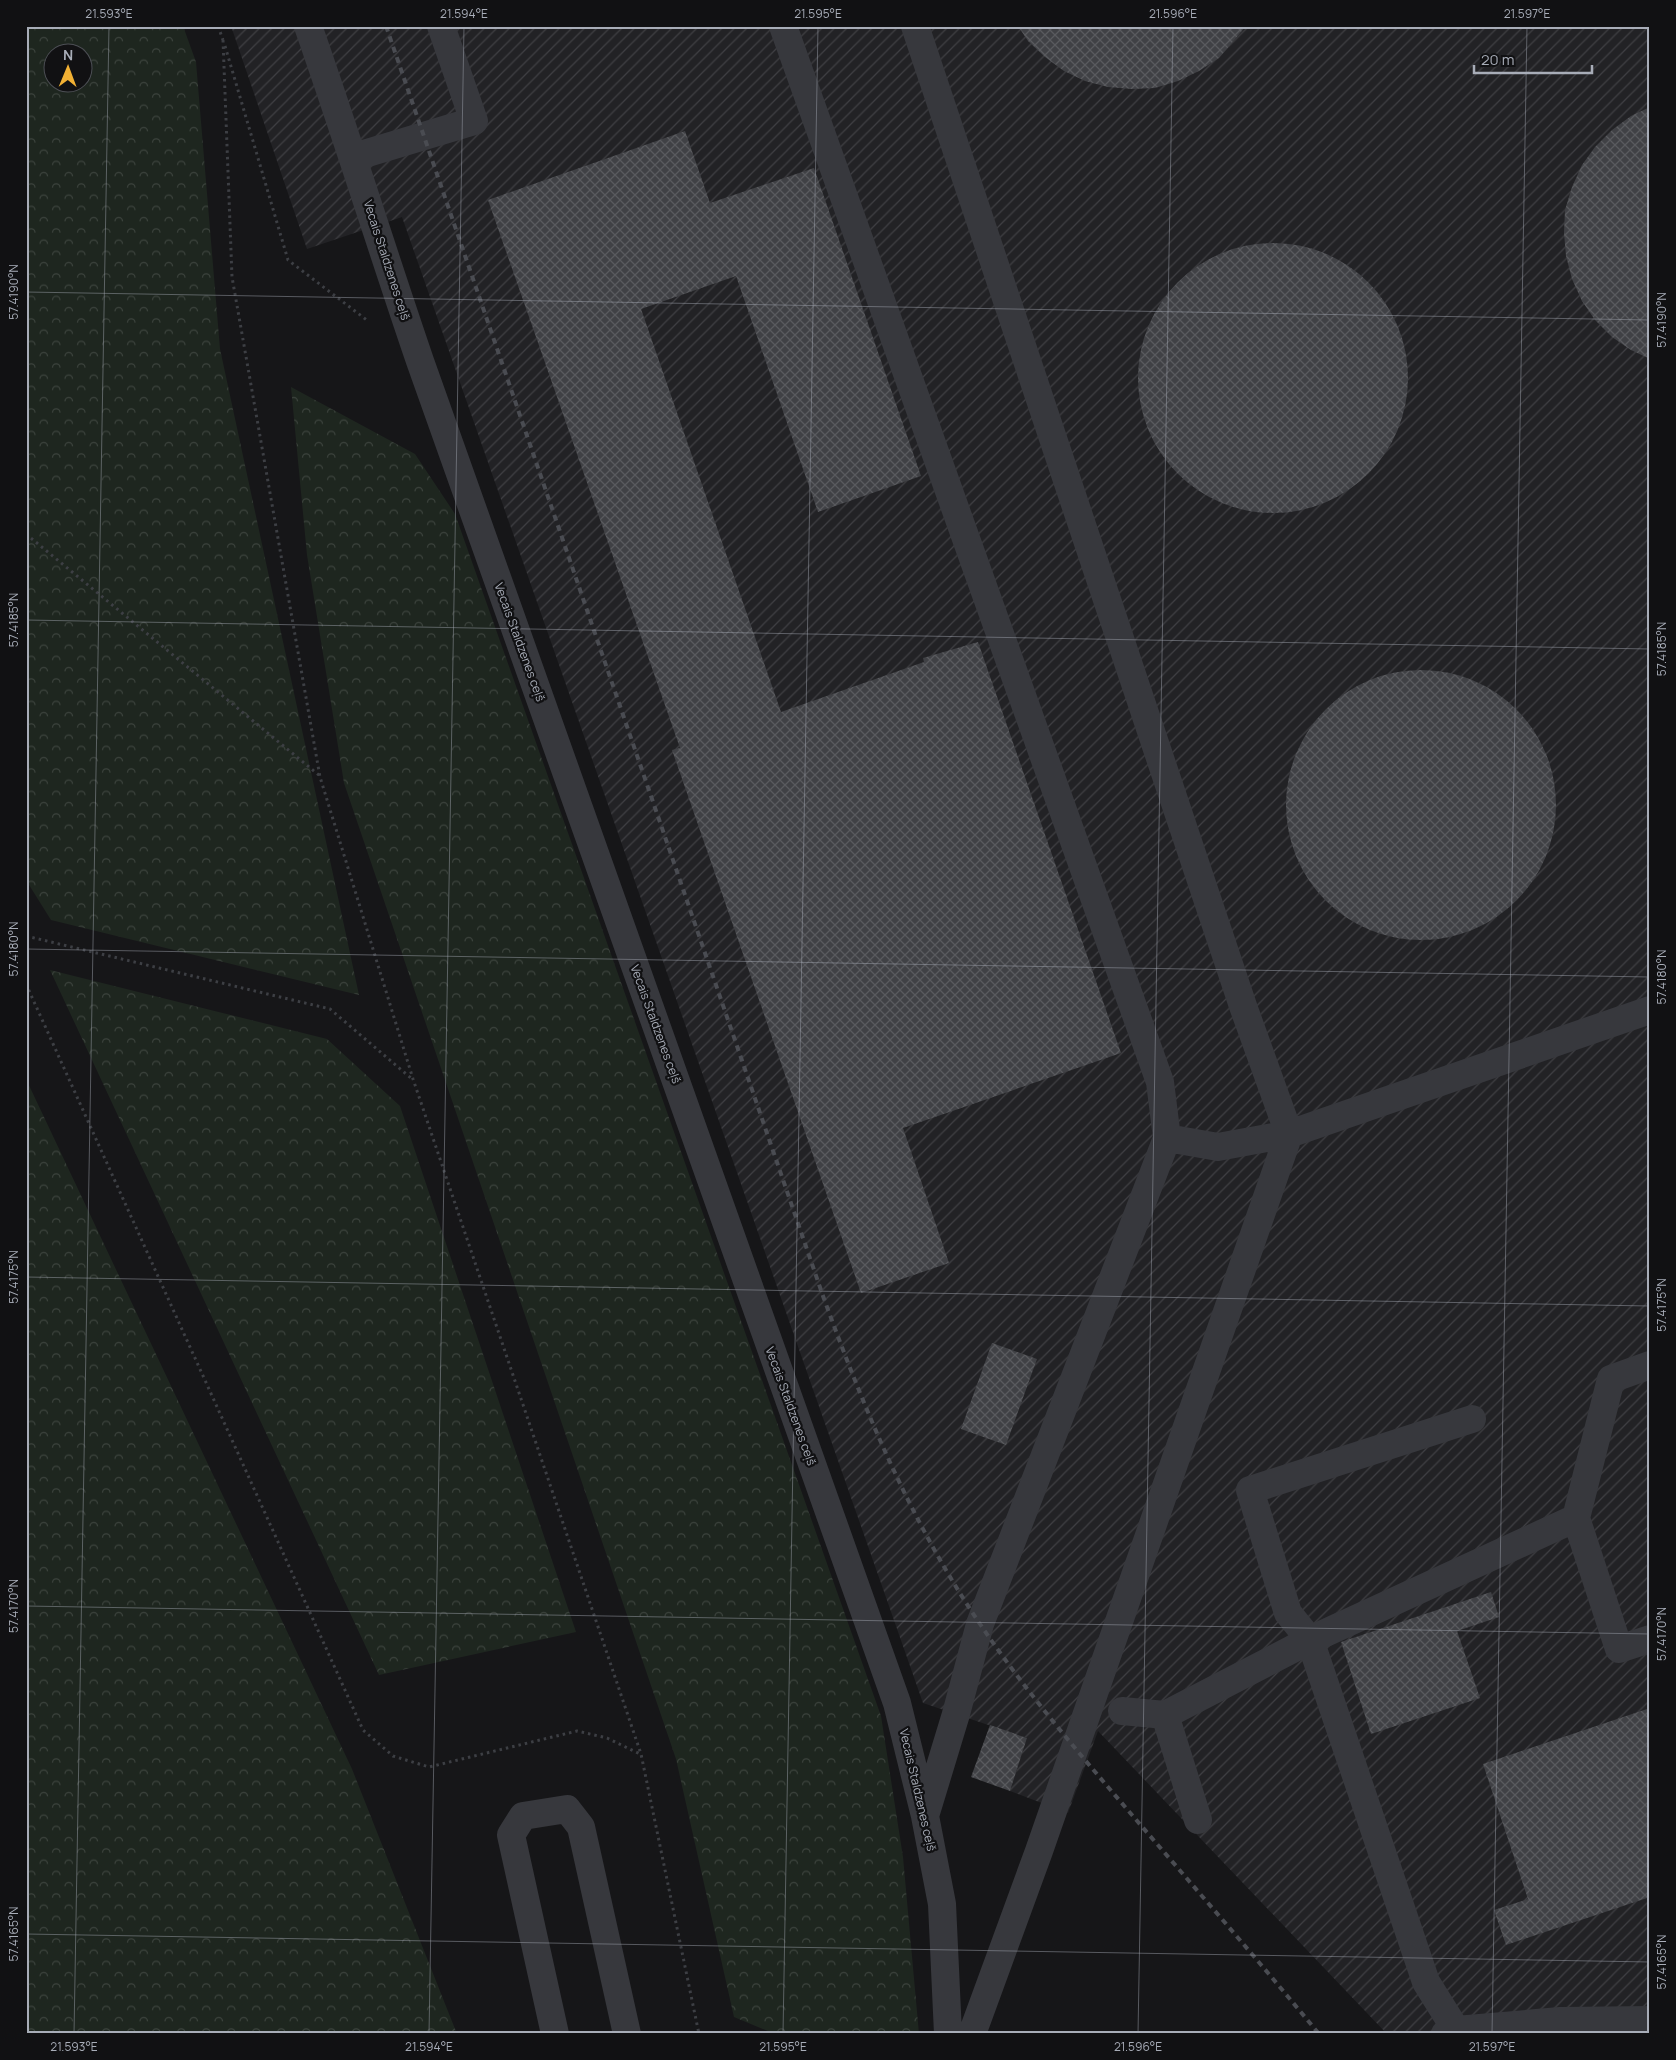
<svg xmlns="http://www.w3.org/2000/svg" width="1676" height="2060" font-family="Manrope,sans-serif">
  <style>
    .industrial { fill: url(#industrial-furrows) }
    .forest { fill: url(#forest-crowns); fill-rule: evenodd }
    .building { fill: url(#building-cross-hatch) }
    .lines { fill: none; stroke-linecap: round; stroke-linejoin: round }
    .path { stroke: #3d3f44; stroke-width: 3; stroke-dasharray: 2.5 4; stroke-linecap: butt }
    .minor { stroke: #37383d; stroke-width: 28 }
    .rail { stroke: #4a4c52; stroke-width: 4; stroke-dasharray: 6 5; stroke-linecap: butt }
    .ticks { fill: none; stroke: #a8adb8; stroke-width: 1; stroke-opacity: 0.45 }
    .labels { text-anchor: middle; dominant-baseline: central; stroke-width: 4.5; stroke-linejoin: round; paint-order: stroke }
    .street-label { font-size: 12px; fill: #a8adb8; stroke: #111113 }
    .neatline { fill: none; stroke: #a8adb8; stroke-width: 2 }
    .ticks-label { font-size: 12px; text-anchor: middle; fill: #a8adb8 }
  </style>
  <defs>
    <pattern id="industrial-furrows" width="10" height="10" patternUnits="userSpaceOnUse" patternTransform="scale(1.25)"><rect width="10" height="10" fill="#222225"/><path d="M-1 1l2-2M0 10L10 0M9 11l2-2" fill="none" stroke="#3f3f43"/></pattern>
    <pattern id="forest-crowns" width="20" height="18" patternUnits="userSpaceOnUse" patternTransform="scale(1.25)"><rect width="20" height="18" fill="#1e261f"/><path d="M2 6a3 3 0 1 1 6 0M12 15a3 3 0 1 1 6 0" fill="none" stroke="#3c433d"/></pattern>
    <pattern id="building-cross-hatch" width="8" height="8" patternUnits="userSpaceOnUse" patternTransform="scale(1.25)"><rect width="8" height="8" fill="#404145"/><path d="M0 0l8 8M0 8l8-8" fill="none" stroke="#595a5e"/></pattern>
  </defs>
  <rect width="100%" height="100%" fill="#161618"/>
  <path class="industrial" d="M231,26H1650V2034H1387L1098,1731L1068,1813L1010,1791L1027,1738L923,1703L402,217L307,249Z"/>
  <path class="forest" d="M26,26H183L196,62L220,349L359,995L51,920L26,880ZM52,52H82V82H52Z
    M291,387L415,454L455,514L881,1716L903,1857L919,2034H775L734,2017L676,1759L344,783L307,555Z
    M50,970L327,1039L400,1106L576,1632L379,1675Z
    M26,1079L352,1769L457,2034H26Z"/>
  <path class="building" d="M1018,26H1246L1219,58L1199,71L1178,81L1155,88L1132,89L1108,87L1085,81L1064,71L1045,57L1028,41Z
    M1650,107V359L1631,350L1612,337L1595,320L1582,301L1572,279L1566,256L1564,233L1565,210L1572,187L1582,165L1595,147L1612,130L1631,116Z
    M685,131L710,203L814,168L921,476L818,512L736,276L641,309L781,712L924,662L923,658L978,642L1121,1053L903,1128L949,1263L861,1293L672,750L680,748L488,200Z
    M1138 378a135 135 0 1 1 270 0a135 135 0 1 1-270 0Z
    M1286 805a135 135 0 1 1 270 0a135 135 0 1 1-270 0Z
    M992,1343L1037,1359L1006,1445L961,1429Z
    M1491,1592L1499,1617L1457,1631L1480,1698L1371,1734L1341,1642Z
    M1650,1708V1897L1506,1945L1494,1910L1528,1899L1483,1764Z
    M990,1725L1027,1738L1010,1791L971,1777Z"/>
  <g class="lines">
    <path class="path" d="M218,26L223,40
      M223,40L232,277L320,777L413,1079L641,1754L699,2034
      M225,46L288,260L368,321
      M26,534L320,776
      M26,936L330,1009L412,1079
      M26,984L363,1730L393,1756L429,1767L577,1731L607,1738L640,1754"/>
    <path class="minor" d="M308,26C347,137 382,250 420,361L897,1703L925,1816L942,1904L948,2034
      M783,26L1160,1082L1167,1138L980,1624L956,1714L925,1816
      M915,26L1243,1006L1289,1134L1218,1147L1167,1138
      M354,157L474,121L441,26
      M1576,1518L1611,1379L1650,1365
      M1122,1711L1165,1715L1310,1640L1576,1518L1619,1649L1650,1639
      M1165,1715L1198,1820
      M1456,2030L1426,1982L1310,1640L1288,1613L1250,1490L1472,1419
      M555,2034L511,1835L523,1816L567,1809L581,1827L627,2034
      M972,2034L1039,1851L1289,1134L1650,1010
      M1445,2034L1456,2030L1560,2021L1650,2020"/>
    <path class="rail" d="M386,26L823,1296C865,1412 911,1522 980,1624C1022,1686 1071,1744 1120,1801C1186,1878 1254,1955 1319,2034"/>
  </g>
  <path class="ticks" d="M26,292L1650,320M26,620L1650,649M26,949L1650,977M26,1277L1650,1306M26,1606L1650,1634M26,1934L1650,1962M74,2034L109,26M429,2034L464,26M783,2034L818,26M1138,2034L1173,26M1492,2034L1527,26"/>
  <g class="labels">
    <g class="street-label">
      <text transform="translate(387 260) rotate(72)">Vecais Staldzenes ceļš</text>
      <text transform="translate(520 642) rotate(70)">Vecais Staldzenes ceļš</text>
      <text transform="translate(656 1024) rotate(70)">Vecais Staldzenes ceļš</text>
      <text transform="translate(791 1406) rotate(70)">Vecais Staldzenes ceļš</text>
      <text transform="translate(918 1790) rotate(77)">Vecais Staldzenes ceļš</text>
    </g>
  </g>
  <rect width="1676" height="2060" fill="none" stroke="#111113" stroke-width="55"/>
  <g transform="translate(68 68) rotate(1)"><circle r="24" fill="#111113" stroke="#4d4f55"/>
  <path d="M0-4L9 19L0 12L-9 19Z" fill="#f2b134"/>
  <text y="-8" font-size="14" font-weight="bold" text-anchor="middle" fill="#a8adb8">N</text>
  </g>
  <path d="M1474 65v8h118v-8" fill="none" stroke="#a8adb8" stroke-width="2.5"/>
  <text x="1481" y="65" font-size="15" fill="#a8adb8" stroke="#111113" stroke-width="4" paint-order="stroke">20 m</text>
  <rect x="28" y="28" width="1620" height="2004" class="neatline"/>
  <g class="ticks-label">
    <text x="109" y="18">21.593°E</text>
    <text x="464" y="18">21.594°E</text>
    <text x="818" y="18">21.595°E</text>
    <text x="1173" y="18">21.596°E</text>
    <text x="1527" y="18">21.597°E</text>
    <text transform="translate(14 292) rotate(-90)" y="4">57.4190°N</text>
    <text transform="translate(1662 320) rotate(-90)" y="4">57.4190°N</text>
    <text transform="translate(14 620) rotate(-90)" y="4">57.4185°N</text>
    <text transform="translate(1662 649) rotate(-90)" y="4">57.4185°N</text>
    <text transform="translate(14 949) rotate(-90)" y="4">57.4180°N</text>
    <text transform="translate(1662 977) rotate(-90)" y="4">57.4180°N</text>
    <text transform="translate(14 1277) rotate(-90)" y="4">57.4175°N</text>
    <text transform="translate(1662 1305) rotate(-90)" y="4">57.4175°N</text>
    <text transform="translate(14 1606) rotate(-90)" y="4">57.4170°N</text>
    <text transform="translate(1662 1634) rotate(-90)" y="4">57.4170°N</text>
    <text transform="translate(14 1934) rotate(-90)" y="4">57.4165°N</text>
    <text transform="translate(1662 1962) rotate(-90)" y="4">57.4165°N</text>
    <text x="74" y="2051">21.593°E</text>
    <text x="429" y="2051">21.594°E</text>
    <text x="783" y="2051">21.595°E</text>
    <text x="1138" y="2051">21.596°E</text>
    <text x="1492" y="2051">21.597°E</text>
  </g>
</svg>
